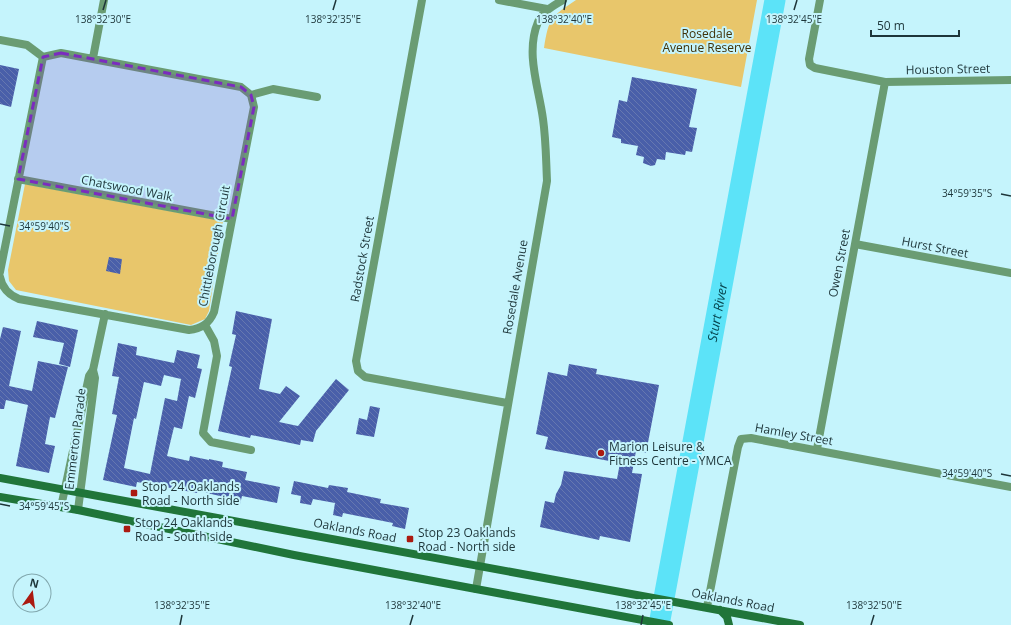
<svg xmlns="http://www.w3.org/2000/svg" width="1011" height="625" font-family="'Open Sans',sans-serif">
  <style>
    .green { fill: #e8c66b }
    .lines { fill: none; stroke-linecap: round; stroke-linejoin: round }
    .river { stroke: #5ce3f8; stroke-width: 21 }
    .building { fill: url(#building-back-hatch); fill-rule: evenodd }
    .minor { stroke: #6a9c73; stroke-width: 8 }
    .secondary { stroke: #20753a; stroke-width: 8 }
    .marked { fill: #7b2cbf; fill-opacity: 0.2; stroke: #7b2cbf; stroke-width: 3; stroke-dasharray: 8 5; stroke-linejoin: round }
    .ticks { fill: none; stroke: #1d3539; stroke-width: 1.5 }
    .poi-dot { fill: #ab1a11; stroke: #c5f4fc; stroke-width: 1.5 }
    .labels { text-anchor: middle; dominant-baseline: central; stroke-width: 4; stroke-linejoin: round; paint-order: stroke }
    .park-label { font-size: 12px; fill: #403208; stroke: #c5f4fc }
    .street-label { font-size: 12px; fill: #1d3539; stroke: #c5f4fc }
    .poi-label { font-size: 12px; fill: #1d3539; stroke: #c5f4fc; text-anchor: start }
    .water-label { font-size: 13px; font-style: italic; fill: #07464f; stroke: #c5f4fc }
    .ticks-label { font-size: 10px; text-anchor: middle; fill: #1d3539; stroke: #c5f4fc; stroke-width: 4; stroke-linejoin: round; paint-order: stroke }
  </style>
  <defs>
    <pattern id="building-back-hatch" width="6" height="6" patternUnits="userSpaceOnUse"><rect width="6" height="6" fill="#495fa9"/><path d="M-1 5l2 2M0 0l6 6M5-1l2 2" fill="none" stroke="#6678b0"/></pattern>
  </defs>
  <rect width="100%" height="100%" fill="#c5f4fc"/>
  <path class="green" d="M576,0H757L741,87L544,48C549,17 551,17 576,0Z
    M25,184L223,221L209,311L205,319L191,325L16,290L9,281L8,270Z"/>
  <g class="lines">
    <path class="river" id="s1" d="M659,625L775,0"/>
  </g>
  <path class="building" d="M0,65L19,69L11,107L0,104Z
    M632,77L697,89L689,127L697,128L692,152L686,151L685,155L666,152L665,160L657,159L655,165L651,166L643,163L644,157L636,155L638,146L621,143V139L612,137L619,100L627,102Z
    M109,257L122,259L120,274L106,271Z
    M236,311L272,319L259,389L280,394L286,386L300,396L279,422L298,426L336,379L349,390L316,431L313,442L301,440L300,445L251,435L250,438L218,431L232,367L229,366L236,335L232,334Z
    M37,321L78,330L70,367L59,364L64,343L33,337Z
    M3,327L21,331L9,386L32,391L38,361L68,367L55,418L50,417L45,444L55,446L49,473L16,466L28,405L6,400L4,409H0V339Z
    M118,343L137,347L136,355L174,363L177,350L200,355L197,368L202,369L195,398L189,396L182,429L174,427L167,456L189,461L190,456L209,460V459L223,462L222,467L247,472L245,480L280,487L277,503L242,496L240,504L219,499L220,496L198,491L197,493L137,482L136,487L103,480L117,415L112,414L119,377L112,376ZM164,375L181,379L177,401L165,398L150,474L124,468L134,418L136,419L144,382L161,386Z
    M569,364L597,369L596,374L659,385L646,453L636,451L632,473L642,474L630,542L600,536L599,540L540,527L545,501L554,503L556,494L561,485L564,471L617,479L620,463L545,449L548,437L536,434L548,372L567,376Z
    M370,406L380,408L374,437L356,434L359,418L367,420Z
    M294,481L328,488L329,485L348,488L347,492L381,499L380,503L409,508L405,529L392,526L393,523L343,513L342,517L333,515L335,503L313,499L311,505L300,503L301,496L291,494Z"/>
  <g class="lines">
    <path class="minor" d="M422,0L356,361L358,371L365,377L507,403
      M499,0L547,9
      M820,0L809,59L810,65L815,68L885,82L1011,80
      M0,40L27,45L43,57
      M93,58L104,0
      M251,95L273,89L317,97
      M18,179L232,219
      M855,244L1011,273
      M0,272L43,57L61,53L241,87L251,95L254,107L214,312C209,324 201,329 189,330L19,299C9,295 2,288 0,277
      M205,325L214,341L217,356L203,433L211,442L251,450
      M817,449L885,82
      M61,507L89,376L93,370L105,314
      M78,510L95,378L93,370
      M476,589L547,181C546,160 546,140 543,119C539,88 525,53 538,22C543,11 553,6 563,0
      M707,607L738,447L741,439L751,438L1011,487"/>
    <path class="secondary" d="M0,478L800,625
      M0,497L78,510L294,555L669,625
      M720,610L727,617L729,625"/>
  </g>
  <path class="marked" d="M61,53L241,87L251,95L254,107L232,219L18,179L43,57Z"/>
  <path class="ticks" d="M103,10L106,0M333,10L336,0M564,10L566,0M794,10L797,0M1001,194L1011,196M0,224L10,226M1001,474L1011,476M0,504L10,506M180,625L182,615M410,625L413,615M641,625L643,615M871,625L874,615"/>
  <g class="poi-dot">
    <circle cx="601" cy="453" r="4"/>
    <rect x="130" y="489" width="8" height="8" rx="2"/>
    <rect x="123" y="525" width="8" height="8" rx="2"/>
    <rect x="406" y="535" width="8" height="8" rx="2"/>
  </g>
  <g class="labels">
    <g class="park-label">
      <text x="707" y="33">Rosedale<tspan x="707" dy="14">Avenue Reserve</tspan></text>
    </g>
    <g class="street-label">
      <text transform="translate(948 69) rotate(-1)">Houston Street</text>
      <text transform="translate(127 188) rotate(11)">Chatswood Walk</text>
      <text transform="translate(214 246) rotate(-79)">Chittleborough Circuit</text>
      <text transform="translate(935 247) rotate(11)">Hurst Street</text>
      <text transform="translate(362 259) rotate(-80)">Radstock Street</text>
      <text transform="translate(839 263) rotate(-79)">Owen Street</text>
      <text transform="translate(515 287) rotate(-80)">Rosedale Avenue</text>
      <text transform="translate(794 434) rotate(10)">Hamley Street</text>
      <text transform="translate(75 439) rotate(-83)">Emmerton Parade</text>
      <text transform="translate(355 530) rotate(11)">Oaklands Road</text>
      <text transform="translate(733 600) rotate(11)">Oaklands Road</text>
    </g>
    <g class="poi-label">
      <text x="609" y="446">Marion Leisure &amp;<tspan x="609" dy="14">Fitness Centre - YMCA</tspan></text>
      <text x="142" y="486">Stop 24 Oaklands<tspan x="142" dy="14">Road - North side</tspan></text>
      <text x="135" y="522">Stop 24 Oaklands<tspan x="135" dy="14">Road - South side</tspan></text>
      <text x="418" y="532">Stop 23 Oaklands<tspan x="418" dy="14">Road - North side</tspan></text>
    </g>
    <g class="water-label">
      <text stroke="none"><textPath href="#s1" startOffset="318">Sturt River</textPath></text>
    </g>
  </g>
  <g class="ticks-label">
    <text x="103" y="23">138°32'30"E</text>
    <text x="333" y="23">138°32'35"E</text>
    <text x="564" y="23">138°32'40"E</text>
    <text x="794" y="23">138°32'45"E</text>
    <text x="967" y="197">34°59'35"S</text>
    <text x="44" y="230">34°59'40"S</text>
    <text x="967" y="477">34°59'40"S</text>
    <text x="44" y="510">34°59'45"S</text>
    <text x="182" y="609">138°32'35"E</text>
    <text x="413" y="609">138°32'40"E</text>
    <text x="643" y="609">138°32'45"E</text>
    <text x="874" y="609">138°32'50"E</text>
  </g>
  <g transform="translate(32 593) rotate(14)"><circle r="19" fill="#c5f4fc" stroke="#82a8ae"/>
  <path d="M0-3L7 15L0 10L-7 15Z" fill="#ab1a11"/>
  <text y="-6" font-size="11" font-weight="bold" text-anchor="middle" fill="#1d3539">N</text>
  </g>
  <path d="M871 30v6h88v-6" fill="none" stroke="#1d3539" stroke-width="2"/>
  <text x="877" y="30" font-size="12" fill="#1d3539" stroke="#c5f4fc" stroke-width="3" paint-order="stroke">50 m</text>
</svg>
